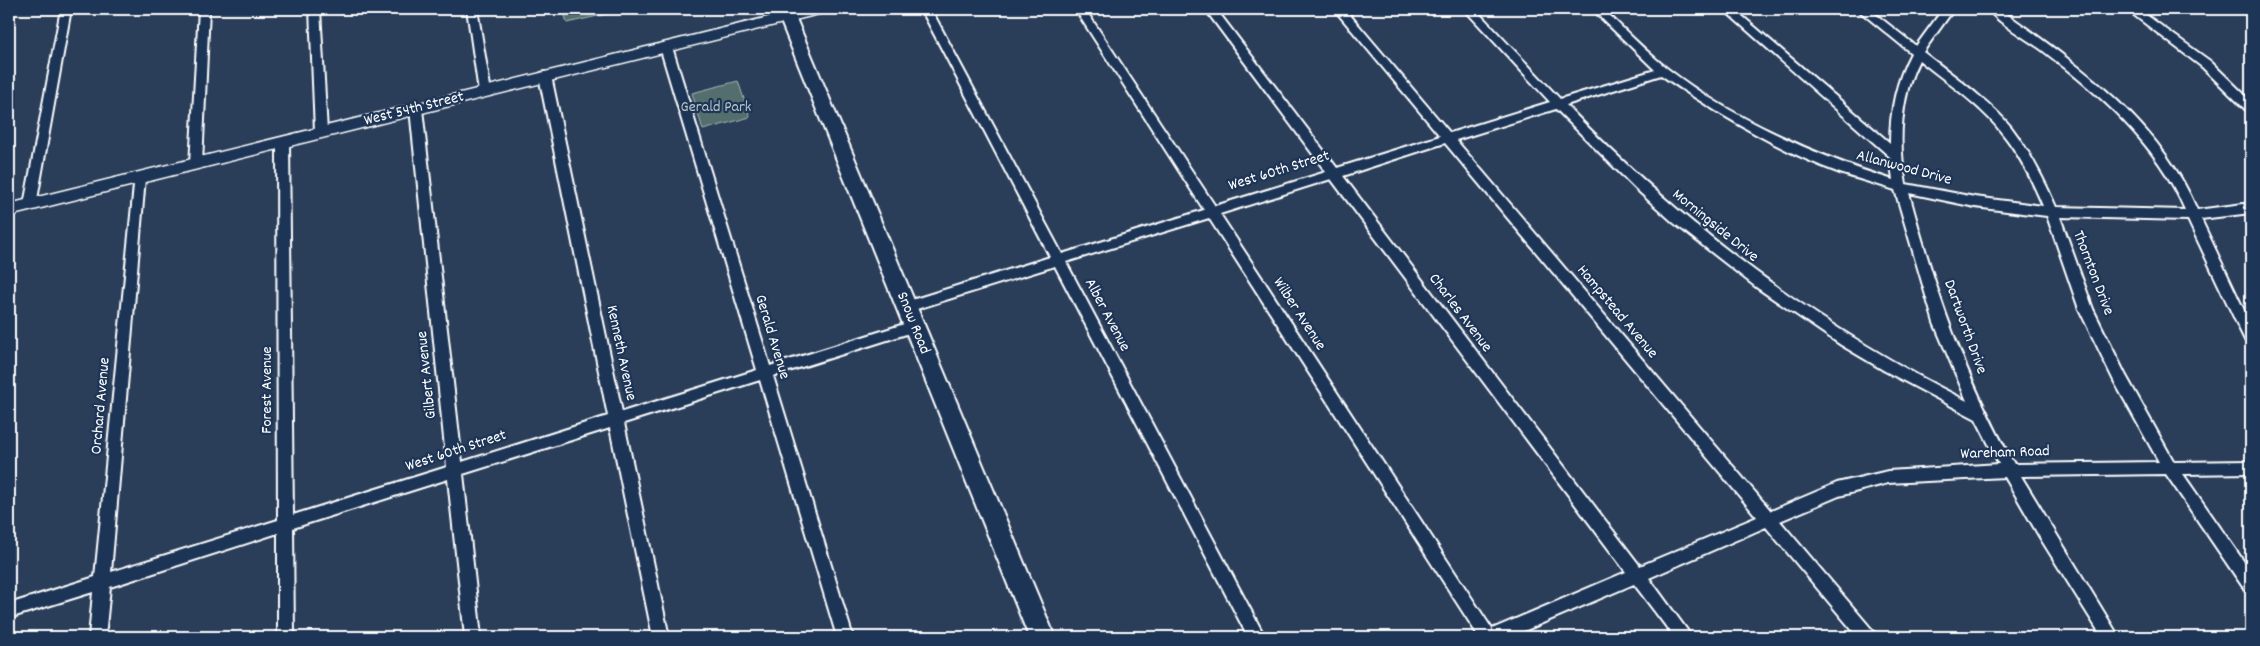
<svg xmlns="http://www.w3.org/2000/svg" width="2260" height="646" font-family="Dekko,sans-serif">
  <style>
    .green { fill: #536e6c; stroke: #a9b6b6 }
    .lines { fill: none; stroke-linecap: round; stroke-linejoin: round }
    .street-casing { stroke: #fff; stroke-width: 4 }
    .secondary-casing { stroke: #fff; stroke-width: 3 }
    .primary-casing { stroke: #fff; stroke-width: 4 }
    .street { fill: #1d3557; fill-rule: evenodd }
    .secondary { fill: #1d3557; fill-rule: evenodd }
    .primary { fill: #1d3557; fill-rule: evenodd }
    .labels { text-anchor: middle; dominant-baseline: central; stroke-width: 4.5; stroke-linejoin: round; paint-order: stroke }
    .park-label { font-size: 16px; fill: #bac5c4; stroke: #1d3557 }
    .street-label { font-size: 16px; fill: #fff; stroke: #1d3557 }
  </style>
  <rect width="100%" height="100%" fill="#2a3e5a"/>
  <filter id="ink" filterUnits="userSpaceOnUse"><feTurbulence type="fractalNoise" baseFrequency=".02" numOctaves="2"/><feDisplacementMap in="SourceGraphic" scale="10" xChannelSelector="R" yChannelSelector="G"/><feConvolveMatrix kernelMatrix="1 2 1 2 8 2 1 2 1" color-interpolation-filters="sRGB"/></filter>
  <g filter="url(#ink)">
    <path class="green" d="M563,9H629L567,23Z
      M738,81L750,117L703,130L692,93Z"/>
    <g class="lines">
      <defs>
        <path id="street" d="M61,9H71L36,205L30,210L24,205Z
          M199,9H209L202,164L196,168L190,164Z
          M310,9H320L327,132L321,136L315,132Z
          M467,9H477L491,92L485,96L479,92Z
          M921,9H931L1062,254L1204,210L1075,9H1085L1215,206L1326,172L1205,9H1216L1337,168L1440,136L1334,9H1345L1450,133L1550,102L1464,9H1475L1560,99L1655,70L1592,9H1603C1624,29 1645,51 1668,69C1731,118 1817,156 1893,180L1890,157L1723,9H1734L1890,143C1890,112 1896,81 1911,53L1857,9H1869L1916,46L1943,9H1954L1923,52C1950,73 1990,101 2011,127C2030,152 2044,179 2056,207L2185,210C2157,143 2098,93 2042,50C2027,39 1998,23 1988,9H2000C2075,63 2160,121 2197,210L2251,203V213L2201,219L2251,325V343L2246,342L2238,326L2188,220L2060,217L2093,309L2125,374L2174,462L2251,461V473L2183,474L2251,572V592L2245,590L2166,474L2021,476L2119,637H2102L2039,536L2005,477L1888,483L1839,496L1780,521L1874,632L1876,637H1858L1766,527L1649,578L1692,637H1674L1634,584L1510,637H1479L1209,218L1066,262L1265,637H1248L1055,266L907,312L902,311L900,307L902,303L1050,257ZM1919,60C1945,81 1982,106 2002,133C2020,155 2032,180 2043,206L1975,197L1906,184C1898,144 1900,97 1919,60ZM1661,75C1715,112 1779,151 1840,173C1858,179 1877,184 1895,190L1934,323L1967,401C1817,326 1683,226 1566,105ZM1556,109L1636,189L1674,223L1756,287L1841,345L1885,371L1976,419L1999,464L1888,471L1837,483L1771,511L1456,140ZM1445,143L1757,517L1640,566L1343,176ZM1331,179L1626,572L1492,629L1220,214ZM1909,193L1975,207L2047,216L2079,309L2114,381L2159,462L2014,464C1964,376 1935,290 1909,193Z
          M2126,9H2138L2210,61L2251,101V112L2247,111L2202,67Z
          M666,43L672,47L770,366L914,321L919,322L921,326L919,330L773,376L853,637H837L760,380L624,423L669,637H653L610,428L463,474L481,637H465L448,479L293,528L294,637H278V533L110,587L105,637H89L93,592L9,618V604L95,577L135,175L139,174L145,178L111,572L278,520L277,142L279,139L283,138L289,142L293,515L447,467L410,109L412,106H420L422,109L462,462L608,416L539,76L541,73L545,72L551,76L622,412L757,370L660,47Z"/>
        <path id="secondary" d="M801,9H826L824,12L819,14L9,216V204Z"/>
        <path id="primary" d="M776,9H792L1055,637H1029Z"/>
      </defs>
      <use href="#street" class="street-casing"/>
      <use href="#secondary" class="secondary-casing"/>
      <use href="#primary" class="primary-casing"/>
      <use href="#street" class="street"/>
      <use href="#secondary" class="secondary"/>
      <use href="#primary" class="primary"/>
    </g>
  </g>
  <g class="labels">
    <g class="park-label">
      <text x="716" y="107">Gerald Park</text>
    </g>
    <g class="street-label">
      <text transform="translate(414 109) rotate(-14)">West 54th Street</text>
      <text transform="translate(1904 168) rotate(15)">Allanwood Drive</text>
      <text transform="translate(1279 171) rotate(-17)">West 60th Street</text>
      <text transform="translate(1715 226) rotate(39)">Morningside Drive</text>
      <text transform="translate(2093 273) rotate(69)">Thornton Drive</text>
      <text transform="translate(1617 312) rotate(50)">Hampstead Avenue</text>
      <text transform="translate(1460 313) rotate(53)">Charles Avenue</text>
      <text transform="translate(1299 314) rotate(57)">Wilber Avenue</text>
      <text transform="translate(1107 315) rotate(62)">Alber Avenue</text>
      <text transform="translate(913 323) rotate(68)">Snow Road</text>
      <text transform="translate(1965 327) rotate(70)">Dartworth Drive</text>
      <text transform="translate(772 337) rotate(73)">Gerald Avenue</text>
      <text transform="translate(621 353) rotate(78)">Kenneth Avenue</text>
      <text transform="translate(427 375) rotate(-96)">Gilbert Avenue</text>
      <text transform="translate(267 390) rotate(-90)">Forest Avenue</text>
      <text transform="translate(101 406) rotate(-85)">Orchard Avenue</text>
      <text transform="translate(456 451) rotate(-18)">West 60th Street</text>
      <text transform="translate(2005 453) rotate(-2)">Wareham Road</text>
    </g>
  </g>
  <rect width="2260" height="646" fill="none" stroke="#1d3557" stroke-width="30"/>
  <rect x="15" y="15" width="2230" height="616" fill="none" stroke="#fff" stroke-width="2" filter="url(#ink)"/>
</svg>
